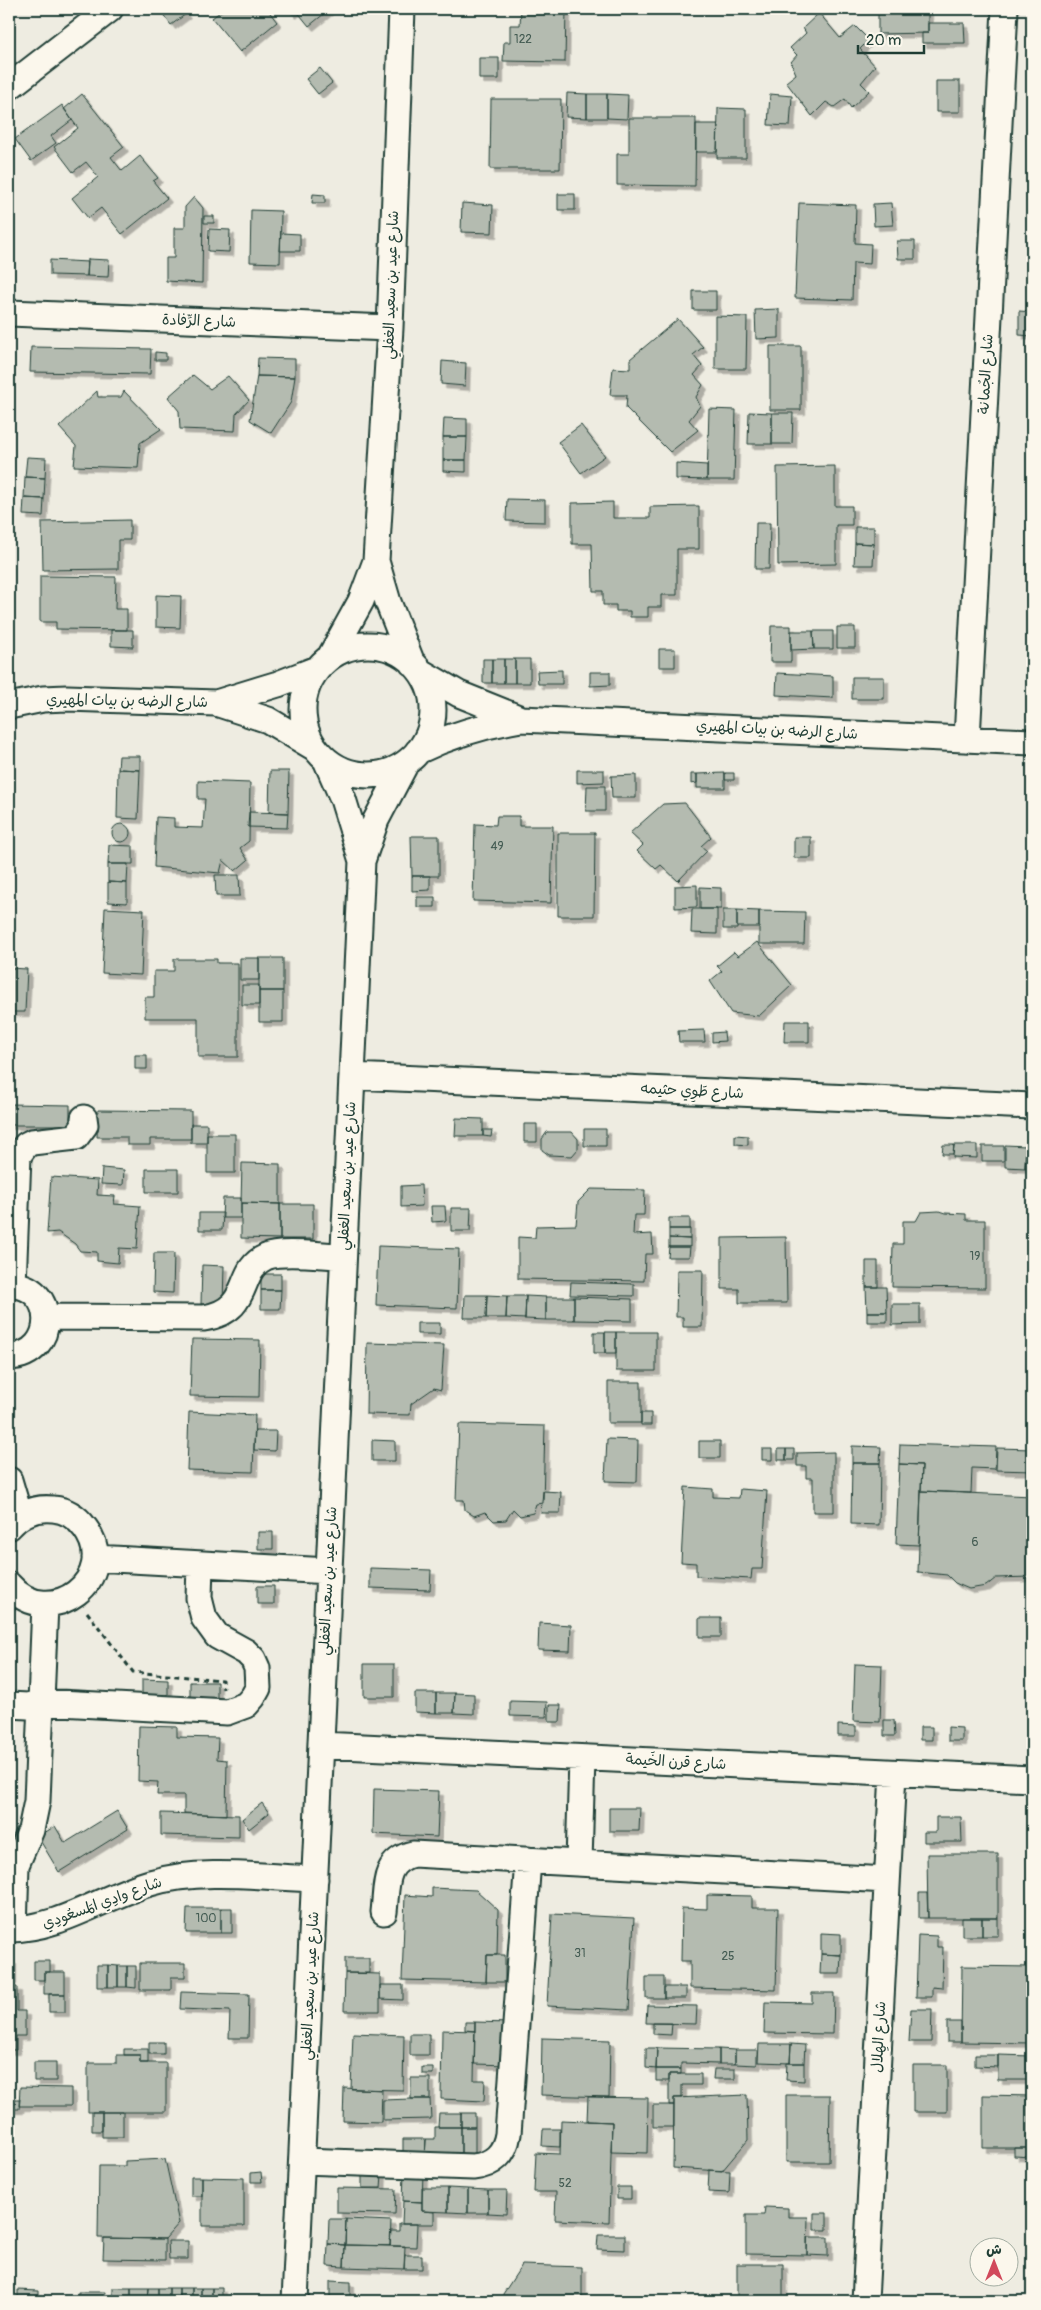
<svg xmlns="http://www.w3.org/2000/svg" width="1041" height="2310" font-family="Pangolin,'Playpen Sans Arabic',sans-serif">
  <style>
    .building { fill: #b4bbb0; stroke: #1f3d34; filter: url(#shadow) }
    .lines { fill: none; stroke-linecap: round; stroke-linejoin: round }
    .minor-casing { stroke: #1f3d34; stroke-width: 29 }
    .path { stroke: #1f3d34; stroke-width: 3; stroke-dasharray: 5 4; stroke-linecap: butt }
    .minor { stroke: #fbf7ec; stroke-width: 25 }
    .labels { text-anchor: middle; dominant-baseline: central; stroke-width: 4; stroke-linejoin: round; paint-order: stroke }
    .number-label { font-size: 12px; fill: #445c53 }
    .street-label { font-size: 15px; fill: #1f3d34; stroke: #fbf7ec }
  </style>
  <defs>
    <filter id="shadow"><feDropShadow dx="4.5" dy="4.5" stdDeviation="0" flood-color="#0004"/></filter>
  </defs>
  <rect width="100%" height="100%" fill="#eeece1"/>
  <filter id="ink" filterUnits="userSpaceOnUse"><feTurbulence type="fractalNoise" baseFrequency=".02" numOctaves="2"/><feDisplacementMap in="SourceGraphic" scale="10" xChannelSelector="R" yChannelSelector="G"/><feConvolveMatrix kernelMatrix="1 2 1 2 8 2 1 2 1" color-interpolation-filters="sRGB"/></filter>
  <g filter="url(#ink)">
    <path class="building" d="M168,9H181L186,14L171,25L162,13Z
      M224,9H267L277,22L240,52L212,18Z
      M288,9H298L292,14Z
      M298,9H330L309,26L296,10Z
      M521,9L566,10L565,62L503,61L504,42H510V25H520Z
      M878,9H928V33L878,34Z
      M819,13L840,38L855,26L869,40L860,49L875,66L861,83L869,91L851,108L845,99L834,107L826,102L812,116L786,82L796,74L791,62L797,55L790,48L806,33L803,28Z
      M928,23H964L965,43H922V33H928Z
      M479,58H499V79H479Z
      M320,68L332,83L318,94L306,79Z
      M936,81H960V112H936Z
      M567,93L587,94V118L566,117Z
      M82,94L124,147L111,157L122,171L140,156L158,178L153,181L167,198L122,234L101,208L88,218L72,198L98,177L86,162L73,172L54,147L78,128L64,109Z
      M587,94H607V118H587Z
      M607,94L628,95L627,119L607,118Z
      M770,94L792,96L790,126L768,125Z
      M491,99H561L560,169H490Z
      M62,105L72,120L51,136L56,143L31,161L15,139Z
      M718,108L746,109V158H717Z
      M629,118H696L695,186L617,185V154H629Z
      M696,124H718L717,152H696Z
      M313,194L325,195V203H312Z
      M558,194H575V210H558Z
      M194,197L203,208L202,283L166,281V258H174V228H185V207Z
      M462,203L493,205L492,233L461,232Z
      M799,203L856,205L855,243L871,244L870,264L853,263L852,300L795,298Z
      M891,203L893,225L874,226L873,204Z
      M251,210L281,211L280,263L250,262Z
      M204,216H214V223H204Z
      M209,229L230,230L229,252L208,251Z
      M281,233L300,234V251H280Z
      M897,241H915V259H898Z
      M88,259L109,260L108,277L87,276Z
      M50,260L88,262L87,276L50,275Z
      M693,291H716V310H693Z
      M779,309V338L756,339L755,310Z
      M1019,311L1032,312V336L1019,335Z
      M715,316L747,317L746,369H715Z
      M678,319L703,347L693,355L702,366L694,375L703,385L696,397L700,406L689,420L698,430L670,452L626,408L627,395H610L613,368L630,369V359Z
      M770,346H801V410H770Z
      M31,347L151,349L150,374L30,372Z
      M155,352L166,353V360H155Z
      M258,358L295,359V377L257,376Z
      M442,361L466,363L465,386L441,384Z
      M193,375L210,389L228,376L249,400L236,414L235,431L180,429L179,411L168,397Z
      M257,376L295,377L291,402L271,433L250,420Z
      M97,391L98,397H121L124,391L161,429L140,443L138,468L74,466L76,446L59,427Z
      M709,409L736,410L734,480H707Z
      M749,412L772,413V444H748Z
      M772,413H793L792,444H772Z
      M444,418L467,419V437H443Z
      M581,425L605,456L581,473L558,442Z
      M443,437H467L466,460H443Z
      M27,457L46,458L45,478L25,477Z
      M443,460H466V472L443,471Z
      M676,463L707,465V480L676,479Z
      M835,466V506H852V525H836V564L778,565L777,467Z
      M25,477L45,478L44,499L24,498Z
      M24,498L44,499L43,516L23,515Z
      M507,499L545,500V522L506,521Z
      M613,502V518H650V507L699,506V549H677V595H661V607H648V617H630V611H616V605H603V591H593L592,544H572V503Z
      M130,520V540H118V569L43,570L42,522Z
      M756,523H770L769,569H755Z
      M855,527H874V544L855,543Z
      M855,543L874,544L873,565H854Z
      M40,576L116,577L115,609H127V630L56,629V622H40Z
      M156,595L181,596L180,628L156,627Z
      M771,626H791V662H770Z
      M837,627H855V648H837Z
      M111,630H133V647L111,646Z
      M791,631H813L814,649L791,650Z
      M813,631H833V649H814Z
      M659,649H675V667H659Z
      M483,659H492V683H483Z
      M492,659H504V683H492Z
      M504,659H515V683H504Z
      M515,659H530V683H515Z
      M562,670V684H538L537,671Z
      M590,672H610V685L590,686Z
      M777,673L833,676V698L776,695Z
      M852,677H884V699H852Z
      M119,756H140V770L118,769Z
      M118,769L140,770L138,819L117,818Z
      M577,770H604V782L577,783Z
      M270,771H289L288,813L269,812Z
      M725,773H734V780H725Z
      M725,773V788H697V774Z
      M691,774H697V783L691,784Z
      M636,775V798H612L611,776Z
      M198,781L250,783L249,841L240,848L248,860L235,871L223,860L220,873L154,867L156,817L174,818V827L203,828L205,799H198Z
      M587,786H605V811H586Z
      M685,803L711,837L701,846L707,851L678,881L661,865L656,869L637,851L643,845L630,833L663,804Z
      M249,812L288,813L287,828L248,827Z
      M497,816H519V826H553L551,903L473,901L475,824L496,825Z
      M112 833a9 9 0 1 1 18 0a9 9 0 1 1-18 0Z
      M558,833H595L594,916H558Z
      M411,836H439V876H412Z
      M794,837H811V858H794Z
      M109,845L133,846V864H108Z
      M108,864H128L127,883L108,882Z
      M215,875H239L240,896H216Z
      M412,876H430V890L412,891Z
      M108,882L127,883V903L108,902Z
      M697,885V907L675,908V886Z
      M700,887L721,888V909H700Z
      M417,897H435V907H417Z
      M105,908L144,910L141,975L102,973Z
      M692,909H717V934L691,933Z
      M723,910H737V929H723Z
      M737,910L759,911V927H737Z
      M759,911L805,912L804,944H759Z
      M757,942L792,985L759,1016L731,1013L710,981L722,971L717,966L734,952L738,956Z
      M240,958H259V980H240Z
      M259,958H283V991H259Z
      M174,959H217V963H238V1057H198V1018H145V997H154V971H174Z
      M9,968L27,969L25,1012H10L9,1036Z
      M242,985H259V1005H242Z
      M259,991H283V1022H259Z
      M785,1021H809V1042H784Z
      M704,1030L705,1042H679L678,1031Z
      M724,1032L725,1041L712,1042V1033Z
      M135,1055H147V1069H135Z
      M9,1104L70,1105V1125H9Z
      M98,1110L191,1111V1139H150V1145H127V1137H97Z
      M456,1118L483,1119V1136H455Z
      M191,1124H207V1143H191Z
      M524,1124H537V1142H524Z
      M584,1129H606V1146H584Z
      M483,1130H492L491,1137L483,1136Z
      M547,1132H572L578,1139V1149L572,1156L549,1155L542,1150V1139Z
      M207,1134H235V1173H207Z
      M735,1135L748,1136V1145L735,1144Z
      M943,1145H954L953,1154H942Z
      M954,1145H977V1158L953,1157Z
      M1005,1145L1026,1146L1025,1168L1005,1167Z
      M982,1146H1004V1161H982Z
      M1026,1146L1032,1147V1168H1025Z
      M242,1163L280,1164V1204L241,1203Z
      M102,1168L124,1170L123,1185L101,1184Z
      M146,1169H178V1192H146Z
      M51,1177L98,1180L97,1195L115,1196L114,1204L140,1206L137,1249L119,1248L118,1263L97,1261V1252L80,1251L75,1244L58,1232L47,1233Z
      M421,1185L422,1206L401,1207V1186Z
      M591,1189L645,1190L644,1215H634L633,1235L652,1234L653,1254H645L644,1281L518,1279V1237L535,1238L536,1226L576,1225L578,1202Z
      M223,1198H241V1218H222Z
      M241,1203L280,1204V1239L241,1238Z
      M280,1204H313V1239H280Z
      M431,1206H445L446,1221L432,1222Z
      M451,1208H471L470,1231H451Z
      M939,1211L945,1213L966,1214V1220H985V1288L892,1287L893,1244H903V1221H916L921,1212Z
      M199,1213H223L222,1230H199Z
      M669,1218H690V1229H669Z
      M669,1229H690V1239L669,1238Z
      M786,1237L787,1303H739V1289H722V1238Z
      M669,1238L690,1239V1247H669Z
      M378,1246L459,1249L457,1308L376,1305Z
      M669,1247H690L689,1257H668Z
      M154,1253H174L173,1293L153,1292Z
      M866,1261H878V1287H866Z
      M202,1265L224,1266L223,1304H201Z
      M677,1270H703L702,1327H683V1317H676Z
      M261,1274H281V1290H261Z
      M571,1282L634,1284V1296L570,1295Z
      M866,1287H886L887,1312H867Z
      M261,1290H281L280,1309H261Z
      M465,1295H487L486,1318H464Z
      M487,1295L507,1296L506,1318H486Z
      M507,1296H526L525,1319L506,1318Z
      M526,1296L546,1297V1320L525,1319Z
      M546,1297H574V1320H546Z
      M574,1297L632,1299V1321L574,1320Z
      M892,1304H920V1324L892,1325Z
      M867,1312H887V1322H867Z
      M417,1323H440V1334H417Z
      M594,1332H605V1353H594Z
      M605,1332H616V1353H605Z
      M616,1332H656V1371H616Z
      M192,1339L260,1340L259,1397L190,1396Z
      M367,1343L444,1345L441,1390L434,1388L411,1404L410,1415L366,1414Z
      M608,1382H641V1423H608Z
      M189,1412L255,1415L253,1472L187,1470Z
      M641,1413H651V1425H641Z
      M459,1424L545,1426L543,1503L536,1504L533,1513L520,1516L513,1509L506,1520L494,1521L485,1512L474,1516L465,1510L464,1500H456Z
      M255,1431H276L275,1451L254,1450Z
      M607,1439L638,1440L637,1482L605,1481Z
      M372,1440L395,1441V1461H372Z
      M699,1441H720V1458H699Z
      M900,1444L996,1447L995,1469L972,1468L971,1493L921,1491L922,1465L899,1464Z
      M852,1446L881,1447L880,1463H852Z
      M997,1448L1032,1449V1471L996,1470Z
      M762,1449H772V1460H762Z
      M778,1449H786V1460H778Z
      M786,1449H794V1460H786Z
      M834,1452V1512H813V1478H806V1466H797V1453Z
      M852,1463H880L879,1525L851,1524Z
      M899,1464L922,1465L919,1545L896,1544Z
      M685,1487L713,1489V1497L739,1498L740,1489L767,1491L762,1569H752L751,1579L696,1576V1563L681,1562Z
      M543,1491L561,1492L560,1513H541Z
      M921,1491L1032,1496L1031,1577L996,1578L986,1586L969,1589L955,1583L947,1575L918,1572Z
      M258,1532H273V1549H258Z
      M370,1568L431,1570L430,1590L370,1588Z
      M257,1586H274V1604H257Z
      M699,1618H721V1637H699Z
      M539,1623L571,1625L570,1651L538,1650Z
      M364,1664H394V1697H364Z
      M855,1664L882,1665L880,1722L853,1721Z
      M142,1679L168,1680V1695H142Z
      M190,1682H217V1698L190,1697Z
      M415,1693H436V1713L415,1712Z
      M436,1693H455L454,1713H436Z
      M455,1693L474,1694V1714L454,1713Z
      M510,1701L547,1702L546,1717L510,1716Z
      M549,1705H561L560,1722H549Z
      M884,1720H894L895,1736H884Z
      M838,1725L856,1726V1736H838Z
      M139,1726L177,1727V1737L218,1738L217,1759L227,1760L226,1815L184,1813V1795H157L158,1782L138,1781Z
      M920,1727H932V1740H920Z
      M948,1727L962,1728V1741H948Z
      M374,1789L439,1791L437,1837L373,1834Z
      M262,1803L269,1813L249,1829L242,1819Z
      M609,1808H640L639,1831H609Z
      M117,1811L128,1829L59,1872L38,1837L55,1826L65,1843Z
      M161,1813L239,1815V1837L161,1835Z
      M936,1817H961L962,1842H924V1832H936Z
      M927,1854H998V1918H928Z
      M432,1888L476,1890L498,1910L497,1955H487L486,1982L402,1980L405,1895L432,1897Z
      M919,1893H927L928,1918H919Z
      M707,1895L752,1896V1908H778L776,1990L690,1988V1961H681L682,1908L707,1909Z
      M187,1908H221V1933H186Z
      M221,1908H232V1933H221Z
      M552,1914L634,1918L629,2010L547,2006Z
      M962,1918H982V1936H962Z
      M982,1918H998V1936H982Z
      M821,1933L841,1934V1955L821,1954Z
      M918,1935L937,1936V1947H943L942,1988L932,1987V1997H916Z
      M821,1954L841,1955L840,1974H820Z
      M487,1955H505V1982H486Z
      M345,1958H369V1973H345Z
      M9,1960H12V1980H9Z
      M34,1961H50V1972H44V1980H34Z
      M140,1963H185V1977H171V1990H140Z
      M97,1965H108V1987H97Z
      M108,1965L118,1966V1987H108Z
      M118,1966H127V1987H118Z
      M127,1966H136V1988L127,1987Z
      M962,1966L1032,1967V2043L961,2042Z
      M44,1972H65V1994H44Z
      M345,1973L380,1974V2011H344Z
      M646,1977H664V1998H646Z
      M380,1985H403V2000L380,1999Z
      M9,1987H17V2011H25V2036H16V2050H9Z
      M664,1987H686V1998H664Z
      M181,1992L249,1994L248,2038H229L230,2011L180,2009Z
      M812,1993H834L833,2034L764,2033L765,2002L812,2003Z
      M49,1994H65V2012H49Z
      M647,2005L697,2006L696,2024L646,2023Z
      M911,2009H932L931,2042H909Z
      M465,2022H475V2031L465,2030Z
      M475,2022L509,2023L508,2065L474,2064Z
      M947,2022H961V2042H947Z
      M653,2023H672L671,2035L653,2034Z
      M442,2030L475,2031L474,2080H485L484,2101L441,2099Z
      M353,2033L404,2035L403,2090L351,2089Z
      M410,2034H429V2055H410Z
      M542,2038L610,2040L609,2097L541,2095Z
      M149,2042H164V2054H149Z
      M759,2044H791L790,2063L758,2062Z
      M791,2044L805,2045L804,2063H790Z
      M646,2048H657L656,2069L646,2068Z
      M657,2048L719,2049V2064L681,2063V2069H656Z
      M124,2049H148V2063H140V2055H124Z
      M719,2049L735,2050V2064H719Z
      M735,2050H757V2065L735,2064Z
      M117,2055H140V2063H166V2112H88V2063H117Z
      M975,2055H998V2067L975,2066Z
      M998,2055L1032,2056V2080H998Z
      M34,2062H56V2081H34Z
      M787,2063H804V2081L786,2080Z
      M913,2065H947V2112H913Z
      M422,2067H433V2074H422Z
      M656,2069H681V2074H669V2081H656Z
      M714,2069H735V2079H713Z
      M669,2074H701V2085H682V2098H674V2105H669Z
      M411,2078H430V2099H411Z
      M20,2087L71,2088V2106H19Z
      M344,2088L382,2090L381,2122L343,2121Z
      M747,2095L748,2140L722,2171L673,2168L674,2098Z
      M786,2095H830L829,2162H786Z
      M983,2095L1032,2096V2148H983Z
      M588,2097L648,2098L647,2153L611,2152L612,2122L587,2121Z
      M9,2099H20L19,2109H9Z
      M411,2099H430L431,2119L383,2120V2100Z
      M653,2105H674V2127H653Z
      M92,2112H102V2131H92Z
      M102,2112H123V2137H102Z
      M439,2113H461V2127H438Z
      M461,2113H475V2127H461Z
      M561,2120L612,2122L609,2222L555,2220L556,2192H534L536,2153L560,2154Z
      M435,2127H461V2158H425L426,2139H435Z
      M461,2127H475V2158H461Z
      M543,2129H560V2147L542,2146Z
      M403,2139H426L425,2158H403Z
      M1014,2148H1032V2157L1014,2156Z
      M165,2159L179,2223L165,2239L98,2238L99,2166H125V2161Z
      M709,2170L730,2171L729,2193L708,2192Z
      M261,2172L262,2182H251V2173Z
      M362,2174H382L381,2188H362Z
      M404,2174L423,2175L422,2202L403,2201Z
      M191,2177H202V2196H191Z
      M202,2177L244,2178V2226H202Z
      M617,2187H631V2199H617Z
      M337,2188L396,2189L395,2214L337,2213Z
      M422,2188H448V2212L422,2211Z
      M448,2188L468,2189V2213L448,2212Z
      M468,2189L488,2190V2213H468Z
      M488,2190H507L506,2214L488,2213Z
      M403,2201L422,2202V2211L434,2212V2224H402Z
      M765,2207L788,2208V2217H808L807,2255L746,2254V2215H764Z
      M814,2213H827V2230H814Z
      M329,2219H346L345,2245L328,2244Z
      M346,2219L391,2221L390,2246L345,2245Z
      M399,2224H417L416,2247L390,2246L391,2231H399Z
      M598,2235H625V2250L597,2249Z
      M807,2237H828V2256L807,2255Z
      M104,2238L165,2239V2260L103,2259Z
      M168,2241H188V2259H169Z
      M328,2244L345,2245L344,2267L327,2266Z
      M345,2245L405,2246L404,2269L344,2267Z
      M405,2255H422V2269H404Z
      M737,2264H783V2301H737Z
      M522,2265L582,2267V2301H503V2294Z
      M330,2281L350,2282V2301H330Z
      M113,2288H131V2301H113Z
      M131,2288H149L148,2301H131Z
      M149,2288H158V2301H148Z
      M158,2288H169V2301H158Z
      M169,2288H179V2301H169Z
      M179,2288H192V2301H179Z
      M192,2288H201V2301H192Z
      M201,2288H212V2301H201Z
      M212,2288H222V2301H212Z
      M18,2290L39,2291V2300L65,2301H18Z
      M78,2292H105V2301H78Z"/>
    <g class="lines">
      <defs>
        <path id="minor" d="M9,87L110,9
          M9,313L390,328
          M376,561L388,602L412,663
          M303 710a65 65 0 1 1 130 0a65 65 0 1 1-130 0Z
          M330,657L361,601L376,561L390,328L402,9
          M421,672L459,694L521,719
          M216,703L278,684L317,669
          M9,706L43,699L67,698L216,703L268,720L315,748
          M967,739L1005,9
          M418,751C451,735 485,725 521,719L1032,742
          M326,760L343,799L362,861
          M352,1076L1032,1106
          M9,1285C57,1283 59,1355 9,1357
          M13,1285L18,1156L26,1145L32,1142L76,1137L85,1125L84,1118
          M46,1317L204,1318C254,1310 235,1270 266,1257C281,1250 325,1256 343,1256
          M9,1480L20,1517
          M9,1527C20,1514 35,1507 53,1509C66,1510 77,1517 85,1528C122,1577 50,1633 9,1585
          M95,1558L329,1571
          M9,1705L28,1706L41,1702L227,1712L246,1705L253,1697L258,1688L257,1668L253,1659L246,1652L217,1636L204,1618L199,1598L200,1564
          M321,1745L1032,1779
          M579,1863L582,1758
          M384,1912C387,1886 383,1861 413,1854L887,1880
          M9,1929C60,1929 102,1897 150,1883C202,1868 261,1877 315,1879
          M14,1929L16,1865L31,1830L37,1801L45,1604
          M302,2161L473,2167C493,2165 505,2154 508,2134L528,1860
          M295,2301L362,861L376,820L406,763
          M865,2301L893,1773"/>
      </defs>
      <use href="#minor" class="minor-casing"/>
      <path class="path" d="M87,1612L133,1672L222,1680L223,1689"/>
      <use href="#minor" class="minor"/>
    </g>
  </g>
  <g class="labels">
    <g class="number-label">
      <text x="523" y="39">122</text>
      <text x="497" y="846">49</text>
      <text x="975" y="1256">19</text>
      <text x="975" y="1542">6</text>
      <text x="206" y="1918">100</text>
      <text x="580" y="1953">31</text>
      <text x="728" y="1956">25</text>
      <text x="565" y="2183">52</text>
    </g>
    <g class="street-label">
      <text transform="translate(391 285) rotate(-88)">شارع عيد بن سعيد الغفلي</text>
      <text transform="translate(199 321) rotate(2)">شارع الرِّفادة</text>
      <text transform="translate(986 374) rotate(-87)">شارع الجُمانة</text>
      <text transform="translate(127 701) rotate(1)">شارع الرضه بن بيات المهيري</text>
      <text transform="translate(777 730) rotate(3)">شارع الرضه بن بيات المهيري</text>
      <text transform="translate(692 1091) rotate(3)">شارع طَوِي حثيمه</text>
      <text transform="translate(347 1176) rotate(-87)">شارع عيد بن سعيد الغفلي</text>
      <text transform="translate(328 1581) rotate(-87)">شارع عيد بن سعيد الغفلي</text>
      <text transform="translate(676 1762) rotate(3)">شارع قرن الخَيمة</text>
      <text transform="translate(102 1903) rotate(-20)">شارع وادِي المَسعُودِي</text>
      <text transform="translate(310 1986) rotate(-87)">شارع عيد بن سعيد الغفلي</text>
      <text transform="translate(879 2037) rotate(-87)">شارع الهِلال</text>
    </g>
  </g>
  <rect width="1041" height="2310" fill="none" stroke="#fbf7ec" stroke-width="30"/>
  <rect x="15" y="15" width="1011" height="2280" fill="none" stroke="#1f3d34" stroke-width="2" filter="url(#ink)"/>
  <g transform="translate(994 2262)"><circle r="24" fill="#fbf7ec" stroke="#a3ada2"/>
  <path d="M0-4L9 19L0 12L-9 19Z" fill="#d1495b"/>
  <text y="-8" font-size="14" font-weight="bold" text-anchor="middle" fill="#1f3d34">ش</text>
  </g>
  <path d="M858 45v8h66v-8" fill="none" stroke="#1f3d34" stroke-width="2.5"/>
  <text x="866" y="45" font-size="15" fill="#1f3d34" stroke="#fbf7ec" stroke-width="4" paint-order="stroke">20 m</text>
</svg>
